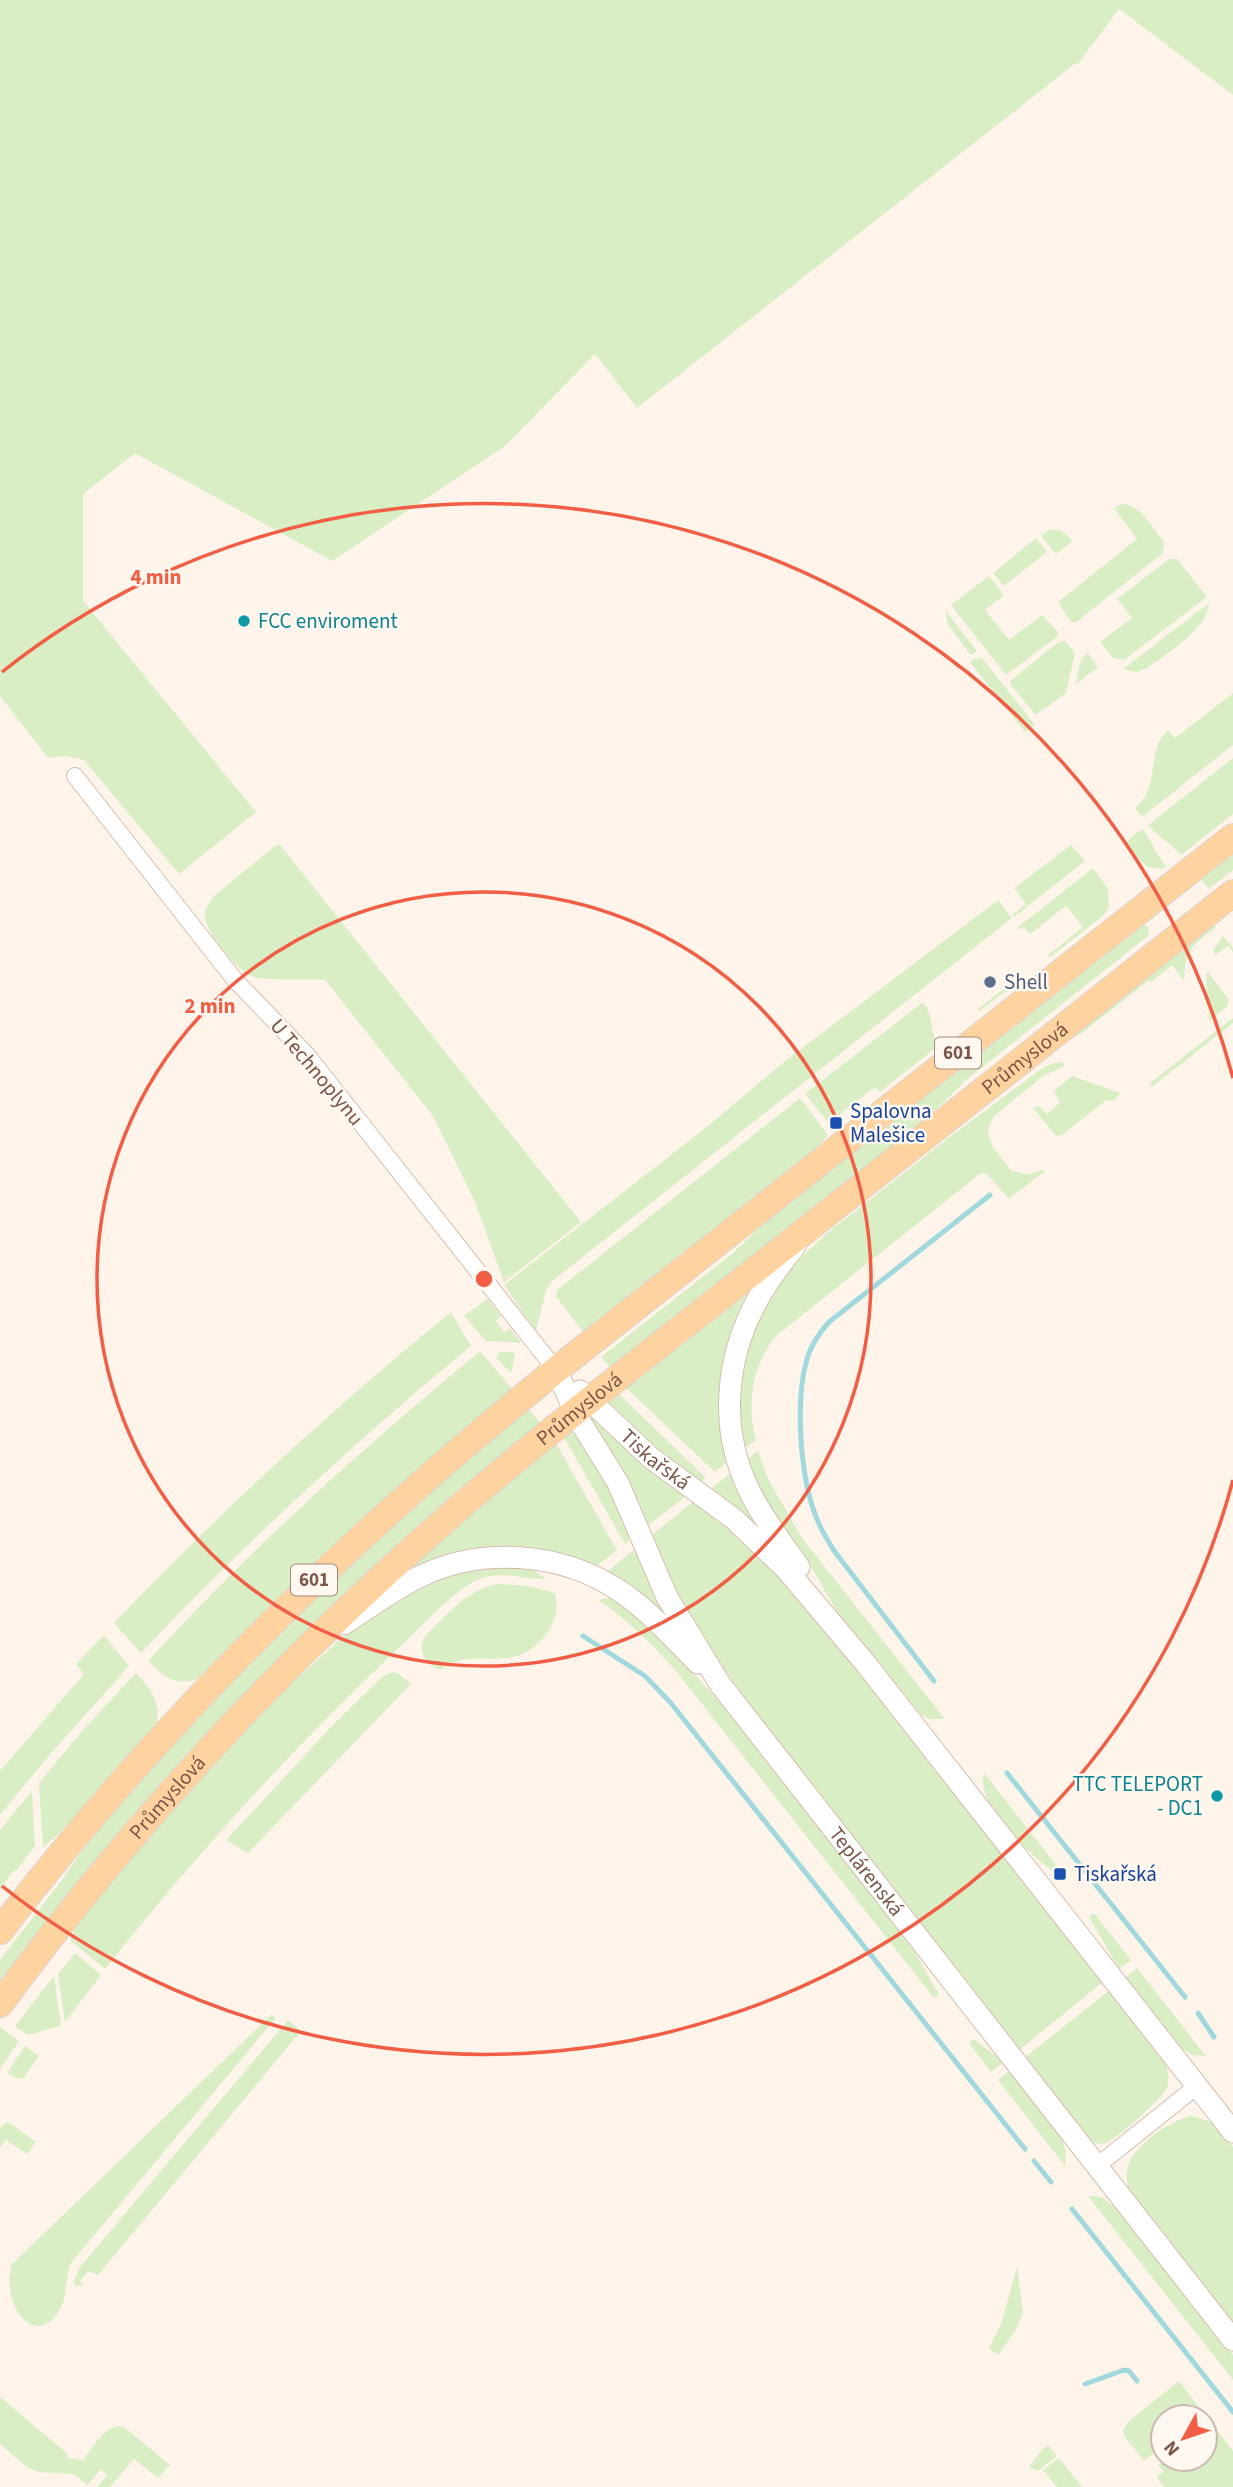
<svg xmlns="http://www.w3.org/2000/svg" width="1233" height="2487" font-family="'Source Sans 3',sans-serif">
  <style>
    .green { fill: #d9eec5 }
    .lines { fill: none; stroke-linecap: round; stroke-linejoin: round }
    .stream { stroke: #a0d8dd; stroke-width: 5 }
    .minor-casing { stroke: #d4bdaf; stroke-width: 18 }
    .tertiary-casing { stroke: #d4bdaf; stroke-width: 23 }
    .primary-casing { stroke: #ddd3d0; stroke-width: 28 }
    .minor { stroke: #fff; stroke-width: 16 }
    .tertiary { stroke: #fff; stroke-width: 21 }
    .primary { stroke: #ffd39f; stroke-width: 26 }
    .ring { fill: none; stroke: #f15e45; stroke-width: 3.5 }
    .culture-dot { fill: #0f9aa8; stroke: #fff8f1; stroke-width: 2.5 }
    .service-dot { fill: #5c6f8a; stroke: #fff8f1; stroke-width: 2.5 }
    .transit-dot { fill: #1a4fb4; stroke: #fff8f1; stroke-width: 2.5 }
    .labels { text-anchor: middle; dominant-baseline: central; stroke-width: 5; stroke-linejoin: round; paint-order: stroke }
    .shield { fill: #fff8f1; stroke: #a3877b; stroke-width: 2 }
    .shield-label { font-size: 19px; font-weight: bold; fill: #7c5749 }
    .culture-label { font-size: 21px; fill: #0d838f; stroke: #fff8f1; text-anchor: start }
    .service-label { font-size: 21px; fill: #4e5e75; stroke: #fff8f1; text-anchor: start }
    .street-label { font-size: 21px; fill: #7c5749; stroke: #fff8f1 }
    .transit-label { font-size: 21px; fill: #164399; stroke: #fff8f1; text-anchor: start }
    .centre { fill: #f15e45; stroke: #fff8f1; stroke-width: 3.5 }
    .ring-label { font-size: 21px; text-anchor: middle; font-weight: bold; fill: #f15e45; stroke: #fff8f1; stroke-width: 5; stroke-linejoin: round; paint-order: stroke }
  </style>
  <rect width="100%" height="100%" fill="#fef4e9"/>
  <path class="green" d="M0,0H1233V95L1119,9L1078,64L1076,63L637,408L595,354L504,447L332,561L135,453L83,494V601L256,812L179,874L84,760L64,756L48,758L0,696Z
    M1122,504C1141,505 1153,528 1164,542L1163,553L1075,623L1071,622L1058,602L1137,539L1114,508Z
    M1050,529L1061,530L1073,541L1056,554L1041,536Z
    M1036,538L1047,552L1004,586L993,573Z
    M1169,559H1177L1207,597L1124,660L1113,658L1100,642L1132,618L1117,599Z
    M989,576L1004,595L985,610L1009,640L1042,615L1058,632L1057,637L1006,675L951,605Z
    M1209,603C1208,629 1167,653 1147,668L1137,672L1123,669Z
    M945,610L977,651L971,655L948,625Z
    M1060,641H1065L1075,653L1066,693L1036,715L1010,684L1011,680Z
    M1088,653L1098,667L1075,685L1081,659Z
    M982,658L1035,725L1025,732L970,662L974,659Z
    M1233,693V745L1142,817L1135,808C1162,786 1145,751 1168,730L1175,738Z
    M1233,758V814L1181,855C1170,842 1158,837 1148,825Z
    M1142,829C1152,841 1156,854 1166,866L1162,869L1147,867L1125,843Z
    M276,845H280L581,1222L504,1282L475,1202L433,1116L325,980C308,978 268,981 254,977C238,972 204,933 205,915C205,907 210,902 214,896Z
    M1071,845L1085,861L1014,917L1012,915L1026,904L1014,888L998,900L1012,918L551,1282L546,1291L536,1331L504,1285L708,1126L785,1061Z
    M1233,850V870L1209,889L1199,877Z
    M1093,868L1108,889L1109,908L1102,917L1050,957L1048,955L1083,927L1066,906L1030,934L1024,927L1018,930L1017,928Z
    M1212,922L1216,927C1192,946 1185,949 1184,981L1172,965L1151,982L1149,980L1082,1033L1055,1048Z
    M1143,924L1149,928L1148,936L966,1080L911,1134L612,1370L601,1357L733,1253L794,1195Z
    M1223,936L1233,948V952L1228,946L1215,955L1213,950Z
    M1208,972L1229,1000L1227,1007L1209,1021L1206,974Z
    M1020,976L1023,979L978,1012V1009Z
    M923,1002C935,1018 928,1030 939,1045L880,1092L875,1087L829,1123L805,1094Z
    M1233,1018V1023L1152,1087L1150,1083Z
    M1054,1063L1062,1062L1065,1066L1043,1076L994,1116L989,1126L988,1133L993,1147L1011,1170L1027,1175L1043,1169L1045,1171L1009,1199L987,1174L981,1173L776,1336C752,1366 746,1402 756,1440L742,1450L737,1408L747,1343L769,1296L792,1266L826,1234L951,1136L1044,1067Z
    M1072,1076L1120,1093L1115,1100L1105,1101L1062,1135L1056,1136L1033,1108L1039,1106L1047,1114L1060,1103L1054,1091Z
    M800,1098L828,1135L810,1157L585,1335L556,1296L557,1290Z
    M753,1285L728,1461L715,1472L623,1385Z
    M487,1299L501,1316L496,1321L504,1332L510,1328L521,1343L486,1341L464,1316Z
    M451,1312L471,1346C355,1442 245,1543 141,1653L114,1623C220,1512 332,1409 451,1312Z
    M480,1351L514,1391L204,1676C180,1689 164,1678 148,1661C250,1549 363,1448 480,1351Z
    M499,1352H512L515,1355L511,1373L496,1358Z
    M616,1391L706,1478L698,1484L674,1467L608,1403L607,1400Z
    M526,1406L542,1425L431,1519L0,1988V1960L62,1880L110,1810L273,1634Z
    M588,1413L686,1496L645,1528L588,1419Z
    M573,1429L603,1472L631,1538L625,1544L562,1434Z
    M554,1440L617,1550L593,1569L569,1559L420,1569L414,1567L418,1561Z
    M758,1451L769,1481L802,1538L945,1719H930L921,1715L836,1610L812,1568L775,1520L745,1461Z
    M732,1472L756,1522L754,1524L708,1491Z
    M694,1501L726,1524L772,1569L837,1641L1103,1982L1018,2051L759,1719L691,1621L648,1538Z
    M636,1548L664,1610L662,1612L604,1574Z
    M481,1567H528L547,1579C526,1580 502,1570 480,1579C456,1588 423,1625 403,1644C296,1744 197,1854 105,1969L70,1940L85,1909L247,1724L357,1624L429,1582Z
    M500,1584L528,1586L555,1593C559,1606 556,1618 549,1630C514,1681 478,1642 440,1670C426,1664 416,1650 425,1636C447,1615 469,1587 500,1584Z
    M614,1597L658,1634L727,1710L907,1939L939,1994L934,1998L676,1671C652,1644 628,1620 598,1600Z
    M104,1635L129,1666L51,1753L0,1815V1771L84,1674L76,1664Z
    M393,1672L399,1674L411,1684L248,1853L226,1840L332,1726L383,1676Z
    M136,1673C151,1690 162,1702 156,1726L88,1807L43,1848L39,1783L83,1730Z
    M984,1773L1057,1866L1052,1871C1028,1851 976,1808 984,1773Z
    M32,1791L35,1846L16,1871L14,1870L0,1890V1830Z
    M1094,1913L1131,1960L1119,1969L1089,1917Z
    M75,1953L101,1975L65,2022L58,1974Z
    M1137,1968L1206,2056L1193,2055L1180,2048L1125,1978Z
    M54,1976L61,2026L28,2035L15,2026Z
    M1110,1990L1165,2060C1167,2069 1170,2079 1167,2088C1163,2098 1115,2141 1105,2143C1099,2145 1094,2143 1089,2140L1024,2058Z
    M271,2015L274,2016L275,2019L71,2263C64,2280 68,2297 59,2311C34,2351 0,2303 12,2264Z
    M288,2020L301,2031L98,2275L89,2271L80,2281L83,2284L76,2287L74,2281L80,2267Z
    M0,2027L19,2041L0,2069Z
    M974,2039L1004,2062L991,2072L969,2043Z
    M25,2046L39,2056L23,2079L16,2078L7,2073Z
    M1010,2070L1060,2135L1066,2151L1065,2166L998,2080Z
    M1192,2116L1211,2122L1233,2147V2324L1128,2188C1127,2181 1126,2174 1128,2166C1134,2145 1172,2119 1192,2116Z
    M7,2121L36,2142L27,2154L6,2140L0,2148V2128Z
    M1088,2196L1101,2197L1119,2210L1233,2355V2380Z
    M1017,2267L1023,2313L1015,2331L998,2355L989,2348L1001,2324Z
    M1179,2381L1233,2451V2487H1164L1156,2477L1164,2472L1158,2465L1166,2459H1205V2417H1163V2450L1161,2448L1144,2461L1125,2437L1123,2430L1129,2421Z
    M0,2397L68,2454L66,2458L83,2460C93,2448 108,2419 125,2428L170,2465L158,2478L134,2459L110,2487H97L107,2475L101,2469L88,2485L73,2474L39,2472L28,2468L0,2444Z
    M1048,2445L1057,2456L1038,2471L1029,2467L1041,2451Z
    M1059,2458L1082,2487H1057L1043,2470Z"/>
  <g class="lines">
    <path class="stream" d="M583,1636L645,1676L670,1702L1025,2149
      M934,1681L835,1552C827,1540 820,1528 815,1514C800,1474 795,1399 807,1359C811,1345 820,1332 829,1322L990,1195
      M1007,1773L1185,1997
      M1198,2013L1214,2037
      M1034,2161L1051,2182
      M1072,2209L1233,2412
      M1085,2384L1124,2370L1129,2371L1137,2381"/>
    <defs>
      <path id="minor" d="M75,776L235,980L307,1055L556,1370
        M1097,2166L1197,2086"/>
      <g id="tertiary">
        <path d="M795,1246C782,1263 768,1280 758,1299C725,1358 719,1429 749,1490C762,1518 782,1542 799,1567"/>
        <path id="s1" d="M556,1370L579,1420L618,1483L667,1597L720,1684L1233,2340"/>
        <path id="s2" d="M580,1391L651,1458L734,1519L786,1569L866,1664L1233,2132"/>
        <path d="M344,1624C369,1608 394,1589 421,1576C481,1547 558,1552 615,1588C646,1607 672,1637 698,1663"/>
      </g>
      <g id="primary">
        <path d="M0,1931C161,1720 350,1536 556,1370L1233,837"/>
        <path id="s3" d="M0,2004C134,1822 289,1655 460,1507C561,1420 668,1339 773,1256C927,1135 1080,1015 1233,893"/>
      </g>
    </defs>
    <use href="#minor" class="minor-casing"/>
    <use href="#tertiary" class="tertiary-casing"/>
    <use href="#primary" class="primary-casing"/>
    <use href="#minor" class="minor"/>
    <use href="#tertiary" class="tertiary"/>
    <use href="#primary" class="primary"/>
  </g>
  <g class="ring">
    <circle cx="484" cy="1279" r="387"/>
    <path d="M1233 1480A775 775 0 0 1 2 1886M2 672A775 775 0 0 1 1233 1078"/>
  </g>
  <g class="culture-dot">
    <circle cx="244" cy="621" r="7"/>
    <circle cx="1217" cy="1796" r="7"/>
  </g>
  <circle class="service-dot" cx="990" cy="982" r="7"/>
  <g class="transit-dot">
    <rect x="829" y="1116" width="14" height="14" rx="3.5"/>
    <rect x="1053" y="1867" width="14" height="14" rx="3.5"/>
  </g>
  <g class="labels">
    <g class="shield">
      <rect x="935" y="1037.5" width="46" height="31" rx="5"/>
      <rect x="291" y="1564.5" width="46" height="31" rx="5"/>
    </g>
    <g class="shield-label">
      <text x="958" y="1053">601</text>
      <text x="314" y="1580">601</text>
    </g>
    <g class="culture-label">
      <text x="258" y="621">FCC enviroment</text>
      <text x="1203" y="1784" text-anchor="end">TTC TELEPORT<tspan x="1203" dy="24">- DC1</tspan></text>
    </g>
    <g class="service-label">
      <text x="1004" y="982">Shell</text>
    </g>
    <g class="street-label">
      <text stroke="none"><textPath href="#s3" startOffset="1400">Průmyslová</textPath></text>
      <text transform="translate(317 1072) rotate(50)">U Technoplynu</text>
      <text stroke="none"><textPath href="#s3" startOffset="833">Průmyslová</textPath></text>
      <text stroke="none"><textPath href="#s2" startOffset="102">Tiskařská</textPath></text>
      <text stroke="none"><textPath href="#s3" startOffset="266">Průmyslová</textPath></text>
      <text stroke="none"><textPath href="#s1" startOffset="593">Teplárenská</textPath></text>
    </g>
    <g class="transit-label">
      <text x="850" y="1111">Spalovna<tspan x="850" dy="24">Malešice</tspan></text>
      <text x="1074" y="1874">Tiskařská</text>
    </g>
  </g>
  <circle cx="484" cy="1279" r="10" class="centre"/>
  <g class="ring-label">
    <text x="156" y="584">4 min</text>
    <text x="210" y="1013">2 min</text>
  </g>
  <g transform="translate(1184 2438) rotate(230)"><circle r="33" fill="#fff8f1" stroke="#cbb8ae" stroke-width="2"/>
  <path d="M0-5L12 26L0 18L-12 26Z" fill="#f15e45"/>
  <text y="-10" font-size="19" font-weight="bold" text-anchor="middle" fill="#7c5749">N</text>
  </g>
</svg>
